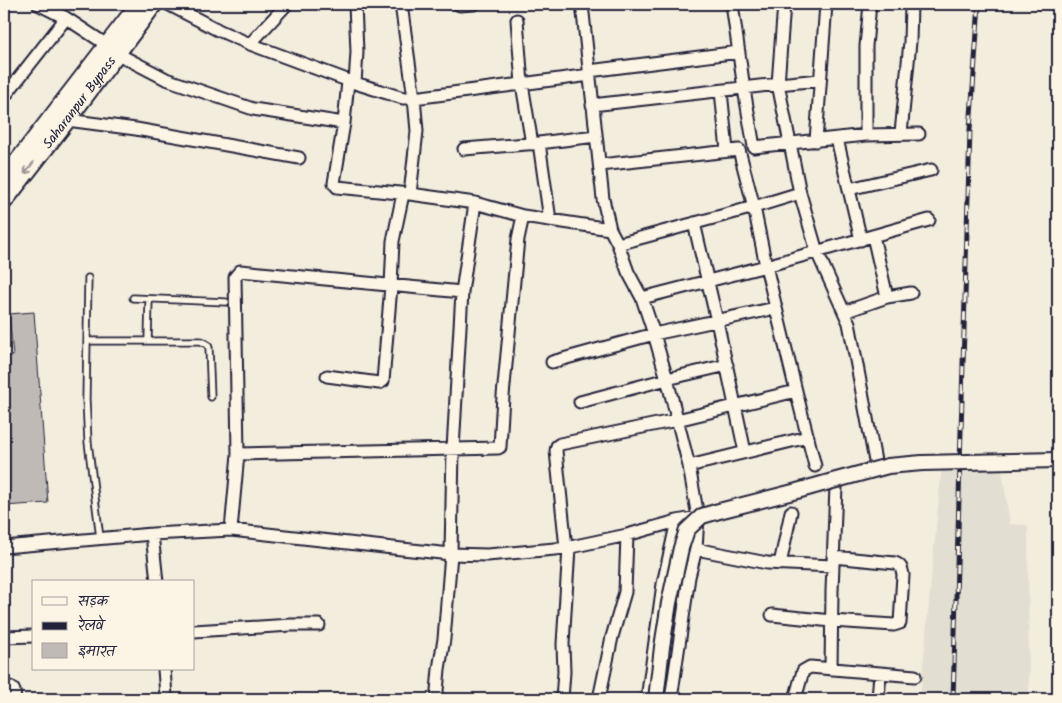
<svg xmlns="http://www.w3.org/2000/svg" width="1062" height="703" font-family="Kalam,'Playpen Sans Deva',sans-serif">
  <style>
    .built { fill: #e3ded2 }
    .building { fill: #bfbab6; stroke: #22223b }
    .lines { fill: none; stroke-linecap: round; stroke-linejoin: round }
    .service-casing { stroke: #22223b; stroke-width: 9 }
    .minor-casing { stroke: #22223b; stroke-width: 15 }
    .secondary-casing { stroke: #22223b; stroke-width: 20 }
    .service { stroke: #fcf5e5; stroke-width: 5.5 }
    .minor { stroke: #fcf5e5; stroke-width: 11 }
    .secondary { stroke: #fcf5e5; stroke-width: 16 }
    .rail-casing { stroke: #22223b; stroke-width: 5 }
    .rail { stroke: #fcf5e5; stroke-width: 3; stroke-dasharray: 9; stroke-linecap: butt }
    .tertiary-bridge-casing { stroke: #22223b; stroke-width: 18; stroke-linecap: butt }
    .tertiary-bridge { stroke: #fcf5e5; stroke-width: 14 }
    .oneway { stroke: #9a9698 }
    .labels { text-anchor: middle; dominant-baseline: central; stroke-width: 4; stroke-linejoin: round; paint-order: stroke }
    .street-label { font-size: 14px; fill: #22223b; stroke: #fcf5e5 }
  </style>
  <rect width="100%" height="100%" fill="#f3edde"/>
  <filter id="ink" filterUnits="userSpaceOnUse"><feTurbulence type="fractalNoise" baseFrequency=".02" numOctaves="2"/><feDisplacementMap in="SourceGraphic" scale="10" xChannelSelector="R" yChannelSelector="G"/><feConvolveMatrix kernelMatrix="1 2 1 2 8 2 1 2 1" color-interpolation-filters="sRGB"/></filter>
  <g filter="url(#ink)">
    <path class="built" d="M942,464L1002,470L1010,524L1028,525L1029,699H920Z"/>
    <path class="building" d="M34,312L48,503L4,506V356H13L9,314Z"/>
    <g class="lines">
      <defs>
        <path id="service" d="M88,278L86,399L88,442L100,538
          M133,298L226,302
          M88,341H201L208,345L209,348L211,397
          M148,341L149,299"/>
        <path id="minor" d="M38,4L66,18L107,45L116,53L166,79L253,109L344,123
          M168,4L218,30L250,44L355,83L403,98H414L590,75
          M401,4L414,98L417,131L410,194
          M458,4L460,5L474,4
          M582,4L603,199L610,229L618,244L628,272L642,298L654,334L667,379L689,466L698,517L696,549L689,577L671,699
          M732,4L744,89L754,147L866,135L919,134
          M784,4L778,84L820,80
          M517,20L522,84L532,144
          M250,44L287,4
          M589,71L739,52
          M348,81L344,123L334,183L337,187L410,194L475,203L523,216
          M355,83L357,52L355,4
          M721,91L727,151
          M4,97L66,18
          M592,105L778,84L800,193L817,252L849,323L875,461
          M67,120L136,129L299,158
          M901,133L910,42L911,4
          M866,135V46L870,4
          M837,139L861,240
          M816,141L826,4
          M539,143L550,220
          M464,149L539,143L596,136
          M600,165L739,150L754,207L800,193
          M849,189L931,170
          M694,223L717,321L745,452
          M873,236L887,297
          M618,244L754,207L766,266L929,220
          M642,298L766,266L776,308
          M844,312L887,297L911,293
          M552,362L654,334L776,308L796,391
          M327,376L379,383L383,381L391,286L393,241L403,194
          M580,402L667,379L727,365
          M238,454L235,277L240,271L462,292
          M689,466L808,437
          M231,530L238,454L498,448L500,447L503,396L518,239L523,216L610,229
          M152,534L157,582
          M4,547L152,534L231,530L402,549L451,554L487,555L566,548L627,535L677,521L698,517
          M566,548L556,451L557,446L560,444L677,420L796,391L815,466
          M696,549L767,563L833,566
          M780,564L791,512
          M772,615L832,621L894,625L900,623L903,575C902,569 901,565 895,563L833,557
          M194,631L291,625H319
          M4,637L34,636
          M164,669L166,696L165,699
          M831,669L832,591L836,486
          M4,687H10C15,689 15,694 14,699
          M437,691L439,669L444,639L451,554L453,449L462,292L475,203
          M562,699L564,672L563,644L569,548
          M599,699L612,637L625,592L627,535
          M647,699L663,584L677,521
          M795,699L803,671L810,667L915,676
          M878,699L880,673"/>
        <g id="secondary">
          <path d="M4,179L139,4"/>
          <path id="s1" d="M4,201L67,120L154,4"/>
        </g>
      </defs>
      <use href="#service" class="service-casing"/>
      <use href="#minor" class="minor-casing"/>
      <use href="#secondary" class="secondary-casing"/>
      <use href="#service" class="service"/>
      <use href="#minor" class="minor"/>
      <use href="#secondary" class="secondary"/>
      <defs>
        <path id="rail" d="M953,699L970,130L979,4"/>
      </defs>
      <use href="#rail" class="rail-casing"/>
      <use href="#rail" class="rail"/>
      <defs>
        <path id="tertiary-bridge" d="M656,699L662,647L669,603L681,548L687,530L702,516L719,511L797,491L829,482L888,466L922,463L1058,460"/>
      </defs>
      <use href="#tertiary-bridge" class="tertiary-bridge-casing"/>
      <use href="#tertiary-bridge" class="tertiary-bridge"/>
    </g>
    <defs><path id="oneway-shaft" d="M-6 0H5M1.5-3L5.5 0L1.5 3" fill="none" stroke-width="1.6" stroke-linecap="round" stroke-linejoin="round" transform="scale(1.25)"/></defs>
    <use class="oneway" href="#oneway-shaft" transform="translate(29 168) rotate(128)"/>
  </g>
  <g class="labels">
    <g class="street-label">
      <text stroke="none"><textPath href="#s1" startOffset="124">Saharanpur Bypass</textPath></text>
    </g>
  </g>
  <rect width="1062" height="703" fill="none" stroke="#fcf5e5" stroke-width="20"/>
  <rect x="10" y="10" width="1042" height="683" fill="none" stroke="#22223b" stroke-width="2" filter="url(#ink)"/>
  <rect x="32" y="580" width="162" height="90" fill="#fcf5e5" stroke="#a5a1a1"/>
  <rect x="42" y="597" width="25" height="8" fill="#fcf5e5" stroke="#a5a1a1"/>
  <text x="78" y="606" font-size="15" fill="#22223b">सड़क</text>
  <rect x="42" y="622" width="25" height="8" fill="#22223b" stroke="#a5a1a1"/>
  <text x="78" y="630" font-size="15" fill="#22223b">रेलवे</text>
  <rect x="42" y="643" width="25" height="15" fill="#bfbab6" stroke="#a5a1a1"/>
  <text x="78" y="656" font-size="15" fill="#22223b">इमारत</text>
</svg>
